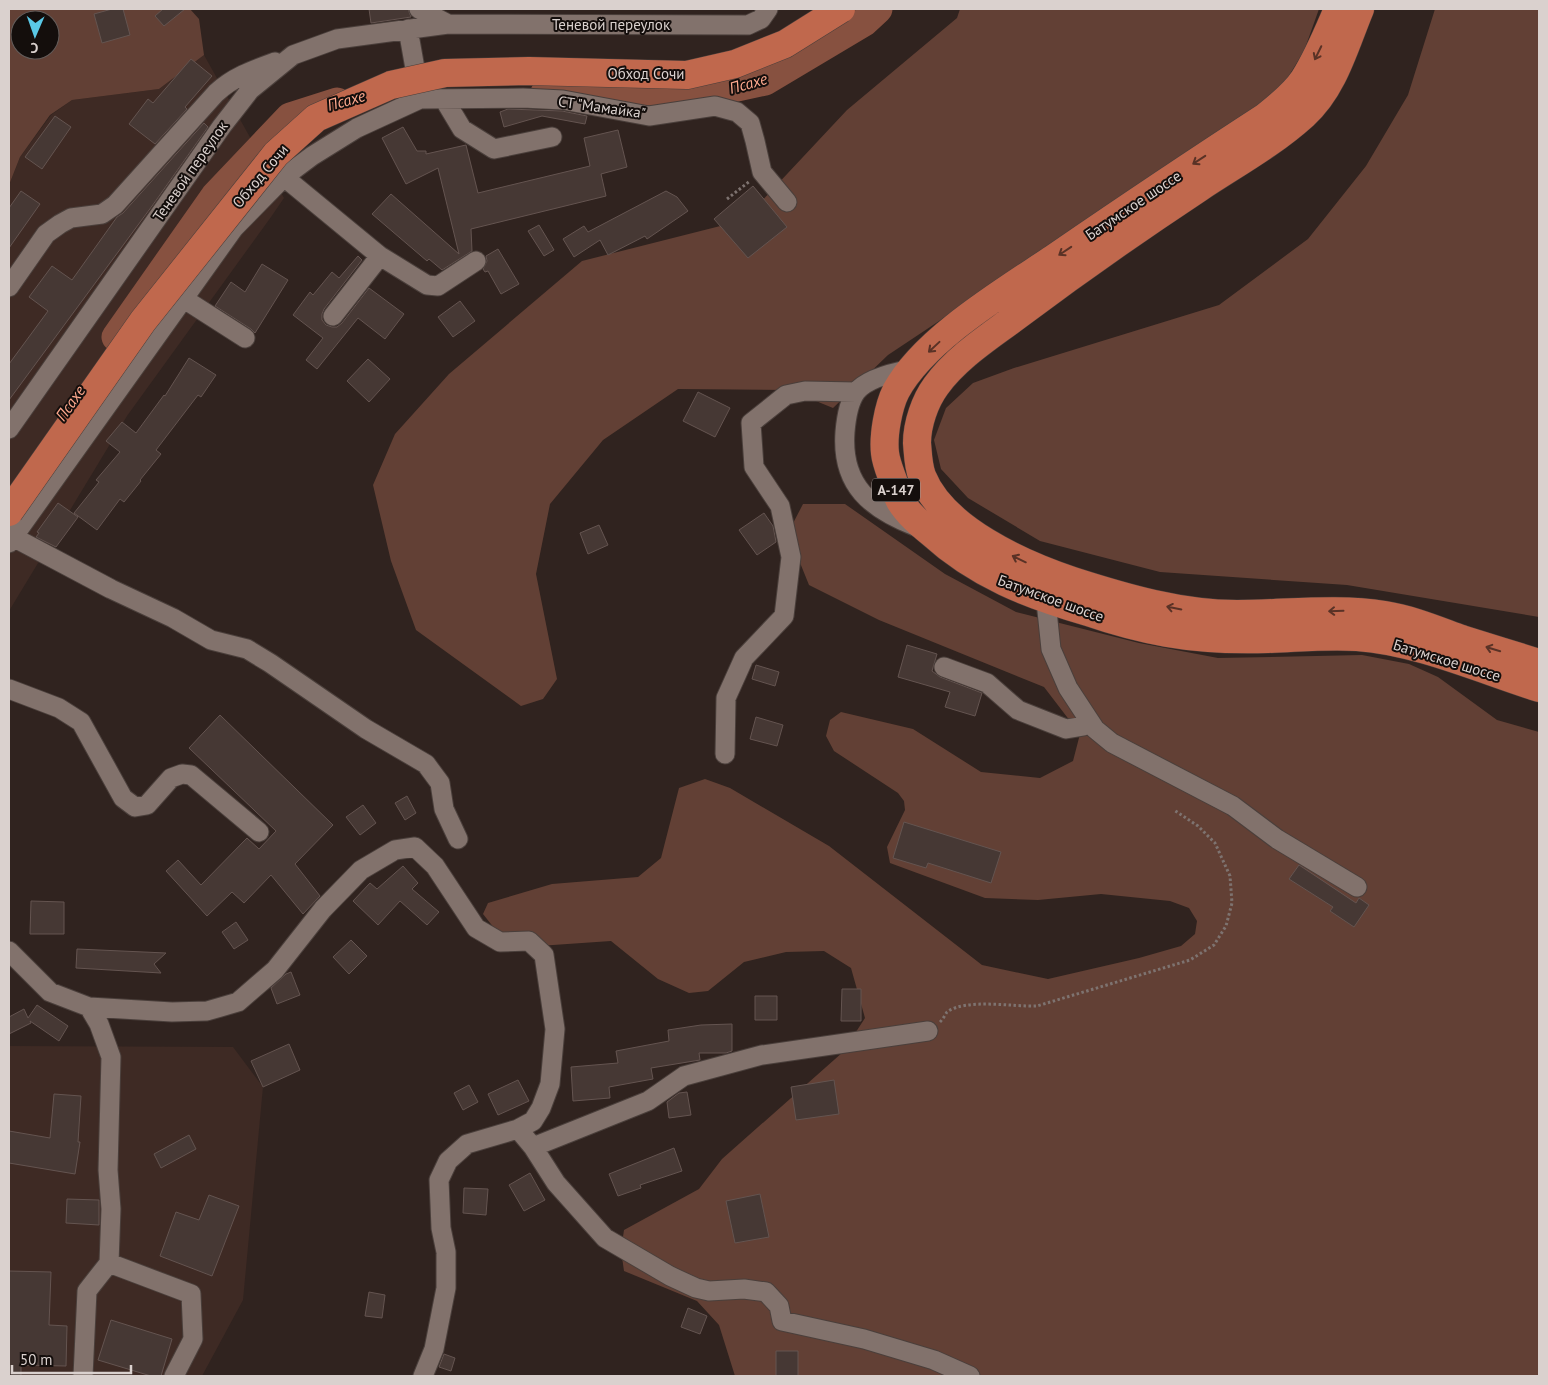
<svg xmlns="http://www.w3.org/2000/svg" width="1548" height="1385" font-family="'PT Sans',sans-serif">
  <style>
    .built { fill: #3e2a24 }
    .green { fill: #624035; fill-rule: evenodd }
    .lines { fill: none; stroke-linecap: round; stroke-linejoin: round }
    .river { stroke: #875140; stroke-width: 29 }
    .building { fill: #463834; stroke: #645450 }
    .minor-casing { stroke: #4a3f3b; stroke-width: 21 }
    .highway-casing { stroke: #4a3f3b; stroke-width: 29 }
    .path { stroke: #7e7370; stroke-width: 3; stroke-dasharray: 2.5 2.5; stroke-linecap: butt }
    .minor { stroke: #82726c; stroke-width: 19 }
    .highway { stroke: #c0684d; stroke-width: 28 }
    .highway-bridge-casing { stroke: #4a3f3b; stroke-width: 29; stroke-linecap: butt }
    .highway-bridge { stroke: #c0684d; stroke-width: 28 }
    .oneway { stroke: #593226 }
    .labels { text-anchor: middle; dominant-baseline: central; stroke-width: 4; stroke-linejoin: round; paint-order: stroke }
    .shield { fill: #140e0c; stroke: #9f9694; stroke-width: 1 }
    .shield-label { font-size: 14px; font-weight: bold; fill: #dad1ce }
    .street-label { font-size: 15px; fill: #dad1ce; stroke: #140e0c }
    .water-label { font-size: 16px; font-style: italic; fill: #ffaa8f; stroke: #140e0c }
  </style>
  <rect width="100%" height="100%" fill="#30231f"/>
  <path class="built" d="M204,55L284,198L271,217L127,416L9,611V185L20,157L51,115L72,100L159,89Z
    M9,1046L233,1047L263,1087L243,1300L202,1376H9Z"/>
  <path class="green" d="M9,9H190L199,19L204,55L159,89L72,100L50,115L20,157L9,185ZM20,20H50V50H20Z
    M960,9H1319L1304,51L1276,97L888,355L833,408L789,390L678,389L603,440L550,504L536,574L557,679L543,699L521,706L416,630L391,561L373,485L395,434L449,374L582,261L744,220L847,110L957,18Z
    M1435,9H1539V617L1347,585L1160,572L1040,541L968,498L941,469L934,440L946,408L973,383L1014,368L1219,305L1308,239L1366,166L1408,95Z
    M803,504H845L945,574L1016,612L1139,643L1218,658L1362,655L1409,664L1438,677L1497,720L1539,732V1376H735L719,1325L697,1301L624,1271L621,1250L624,1230L699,1189L722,1159L843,1052L865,1018L851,968L824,951L786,952L744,962L708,991L689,993L658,979L611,941L524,947L498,933L483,914L488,903L552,884L638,877L661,858L679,788L705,779L730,788L829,846L982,965L1048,979L1139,958L1181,946L1195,934L1197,921L1189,908L1170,901L1101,894L1038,900L985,898L890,863L887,847L905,810L904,801L898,793L834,751L826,736L830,720L841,712L913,729L981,772L1040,778L1073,761L1080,734L1044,687L879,620L809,585L788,533Z"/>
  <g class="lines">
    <path class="river" d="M545,93L627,97L714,92L765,81L864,22L878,9
      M116,337L215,196L290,117L337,102"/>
  </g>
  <path class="building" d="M112,9H123L130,35L102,43L94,14Z
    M163,9H185L164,26L155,16Z
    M369,9H408L411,17L371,23Z
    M191,59L212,76L185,107L187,109L155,144L129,124L148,99L153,103Z
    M508,109L562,111L587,116L585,124L542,116L504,127L500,112Z
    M55,116L71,127L42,169L25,157Z
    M204,123L208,127L152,206L9,400V364L48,311L29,297L52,266L72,280L117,217L123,213Z
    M403,127L417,151H426V154L466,145L478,193L590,166L584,138L618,130L627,167L601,174L606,196L471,229L472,251L442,270L429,259L427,261L372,214L391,194L459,254L438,168L406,184L382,138Z
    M753,186L787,227L748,258L714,219Z
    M21,191L40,204L9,248V208Z
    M666,191L677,197L688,211L647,239L645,236L608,255L600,240L574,257L563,239L584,226L588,232Z
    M539,225L554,250L544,256L528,231Z
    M498,249L519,284L501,294L488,271L485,272L483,269L487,261L486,256Z
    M358,256L362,260L324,309L322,314V320L326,325L332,327H337L342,323L369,288L404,314L385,339L358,318L317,369L306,360L323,338L293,315L310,292L313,295L332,272L339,278Z
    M262,264L288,280L255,333L251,329L215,306L231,282L245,292Z
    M460,301L475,321L453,337L438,317Z
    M189,358L216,375L201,397L198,395L156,450L161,454L140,480L141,481L124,502L120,499L97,530L74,513L99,482L96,480L120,452L106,441L122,422L136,433L164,395L165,396Z
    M368,359L390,379L369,402L347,381Z
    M698,392L730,408L715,437L683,421Z
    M58,503L78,517L56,547L36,537L39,533L37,532Z
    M764,513L773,526L776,542L757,555L739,530Z
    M599,525L608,545L588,554L580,533Z
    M907,645L937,654L932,671L940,677L982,693L975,716L945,707L950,692L898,677Z
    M756,665L779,672L775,686L752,679Z
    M220,715L333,825L295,864L320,896L303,914L271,875L244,903L232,892L207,916L166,871L178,860L201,885L247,838L259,849L276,831L189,748Z
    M756,717L783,725L777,746L750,739Z
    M407,796L416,813L405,820L395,803Z
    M363,805L376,823L360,835L346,817Z
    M904,822L1001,852L991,883L928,863L926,868L893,858Z
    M1299,865L1356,903L1359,898L1369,905L1354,927L1330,911L1333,907L1289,879Z
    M403,866L418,883L412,889L439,912L427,925L400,901L378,925L353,901L370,883L377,889Z
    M31,901L64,902V934H30Z
    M236,922L248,940L234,949L222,932Z
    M351,940L367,956L349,974L333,957Z
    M77,949L166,953L154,964L161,973L76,968Z
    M291,972L300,995L277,1004L271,988L286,974Z
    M842,989H861V1021H841Z
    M755,996H777V1020H755Z
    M37,1005L68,1026L59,1041L30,1021L31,1023L9,1034V1017L24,1009L28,1018Z
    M732,1024V1051L726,1053H699L700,1060L651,1068L653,1079L609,1087L610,1098L573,1101L571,1067L618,1063L616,1051L669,1041L668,1030L701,1025Z
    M289,1044L300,1070L263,1087L251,1061Z
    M518,1080L529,1101L498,1115L488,1094Z
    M834,1080L839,1114L796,1120L791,1087Z
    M469,1085L478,1102L463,1110L454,1093Z
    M687,1092L691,1115L669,1118L667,1102L679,1093Z
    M54,1094L81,1096L78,1142H80L75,1174L9,1163V1131L50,1138Z
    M189,1135L196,1149L161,1168L154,1154Z
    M674,1148L682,1171L640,1185L641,1188L618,1196L609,1174Z
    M530,1173L545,1200L524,1211L509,1185Z
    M464,1188L488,1189L486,1215L463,1213Z
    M760,1194L769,1237L735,1243L726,1201Z
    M209,1195L239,1206L212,1276L160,1256L176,1212L199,1220Z
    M67,1199L99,1200V1225L66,1223Z
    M9,1271L51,1272L49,1325L67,1326L66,1366L21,1365V1376H9Z
    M369,1292L385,1295L382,1318L365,1316Z
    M688,1308L707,1316L700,1334L681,1327Z
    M111,1320L172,1339L161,1376H151L98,1360Z
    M776,1351H798V1376H776Z
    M444,1354L455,1358L451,1371L439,1367Z"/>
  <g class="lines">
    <defs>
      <path id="minor" d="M419,9L448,24
        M408,29L419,91
        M444,99L462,129L494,149L552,137
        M284,177L380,256L427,285L438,286L476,261
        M9,287L46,234L60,224L71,218L102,214L115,205L216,93C233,77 253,70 275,62
        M184,299L245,338
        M333,316L380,256
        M912,369C895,372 867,378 856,392C848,403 846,420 845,432C841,486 871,509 917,527
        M9,429L222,126L250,90L293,55L337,39L448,24L748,25L761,19L768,9
        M13,537L111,589L173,618L211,640L247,649L270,663L366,729L426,764L440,783L444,809L458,839
        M9,543L234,228L284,177L312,156L357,128L420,99L523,98L563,100L649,116L715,106L737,112L750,123L755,141L762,172L787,202
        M1051,600L1047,611L1051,649L1068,688L1089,720L1095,729L1112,743L1233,806L1277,839L1357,887
        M944,667L987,683L1018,710L1066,729L1084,726L1089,720
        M9,689L59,708L81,722L123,798L135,807L147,805L171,778L182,774L191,775L259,832
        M725,754L726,698L744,658L784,616L791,557L780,506L754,467L751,423L786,395L805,391L856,392
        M9,951L50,992L89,1007L172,1012L207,1011L238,1002L275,970L323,909L361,870L395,850L415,847L435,866L476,928L500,942L529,941L544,955L555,1029L550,1084L541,1108L533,1121L518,1129L467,1144L448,1161L439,1180L441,1228L446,1252V1288L434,1349L423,1376
        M518,1129L533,1147L556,1183L605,1238L670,1276L696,1288L709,1291L744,1289L766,1292L779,1306L782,1321L864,1339L934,1360L970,1376
        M533,1147L648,1101L684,1076L762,1055L928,1031
        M109,1263L191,1294L193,1339L174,1376
        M83,1376L87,1291L109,1263L111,1209L108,1170L111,1057L99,1024L89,1007"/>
      <path id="highway" d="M1338,9C1328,32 1318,57 1304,79C1294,94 1279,106 1265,117C1194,163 1124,210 1054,258C1005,291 924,339 896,391C888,407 883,436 885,453C886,463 891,474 894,483C896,489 897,496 900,501C908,514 920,524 931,533C977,575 1029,595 1088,612C1114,621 1140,628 1167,633C1201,639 1234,640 1268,639C1298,638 1327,635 1357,637C1417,641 1482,670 1539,688
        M1360,9C1345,45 1334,88 1304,115C1272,144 1235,164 1199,188C1137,229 1077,271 1017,316C989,337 957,357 936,386C925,401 917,424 917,443C918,454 918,465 922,476C943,529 1022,564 1073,581C1126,598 1181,614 1237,614C1286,614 1336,607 1385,615C1411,619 1437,630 1462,639C1488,647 1513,655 1539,663"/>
    </defs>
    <use href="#minor" class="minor-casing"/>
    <use href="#highway" class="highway-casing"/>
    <path class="path" d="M727,199L750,181
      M940,1022C943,1019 945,1015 947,1012C966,998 1013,1007 1037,1006L1190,960L1214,945L1226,926L1232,903L1230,876L1215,843L1198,826L1174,810"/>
    <use href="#minor" class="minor"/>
    <use href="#highway" class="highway"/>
    <defs>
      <path id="highway-bridge" d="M9,512L143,321L276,154L316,118L391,85L445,73L529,71L687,75L735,64L785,44L841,9"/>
    </defs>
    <use href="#highway-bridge" class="highway-bridge-casing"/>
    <use href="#highway-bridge" class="highway-bridge"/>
  </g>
  <defs><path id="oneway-shaft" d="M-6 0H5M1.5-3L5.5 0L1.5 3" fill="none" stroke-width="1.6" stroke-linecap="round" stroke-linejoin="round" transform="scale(1.25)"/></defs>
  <g class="oneway">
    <use href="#oneway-shaft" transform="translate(1318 53) rotate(116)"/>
    <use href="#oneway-shaft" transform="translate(1199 160) rotate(147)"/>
    <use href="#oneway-shaft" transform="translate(1065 251) rotate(146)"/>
    <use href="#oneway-shaft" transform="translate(934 347) rotate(137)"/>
    <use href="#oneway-shaft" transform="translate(1019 559) rotate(-154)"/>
    <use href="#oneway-shaft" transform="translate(1174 608) rotate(-169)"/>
    <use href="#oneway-shaft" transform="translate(1336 611) rotate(178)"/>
    <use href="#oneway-shaft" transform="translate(1493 649) rotate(-163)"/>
  </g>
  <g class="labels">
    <rect class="shield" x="872" y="478.5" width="48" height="23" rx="4"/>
    <g class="shield-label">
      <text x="896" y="490">А-147</text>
    </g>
    <g class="street-label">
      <text x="611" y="24">Теневой переулок</text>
      <text x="646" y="73">Обход Сочи</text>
      <text transform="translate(602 107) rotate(8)">СТ "Мамайка"</text>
      <text transform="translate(190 171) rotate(-55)">Теневой переулок</text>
      <text transform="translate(260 176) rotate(-50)">Обход Сочи</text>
      <text transform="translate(1133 205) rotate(-34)">Батумское шоссе</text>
      <text transform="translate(1051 598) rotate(20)">Батумское шоссе</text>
      <text transform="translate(1447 660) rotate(17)">Батумское шоссе</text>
    </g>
    <g class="water-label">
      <text transform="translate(748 83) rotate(-16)">Псахе</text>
      <text transform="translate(346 100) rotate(-16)">Псахе</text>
      <text transform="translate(70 403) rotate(-55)">Псахе</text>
    </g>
  </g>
  <rect width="1548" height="1385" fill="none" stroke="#dad1ce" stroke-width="20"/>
  <g transform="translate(35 35) rotate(182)"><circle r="24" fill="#140e0c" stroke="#635c5a"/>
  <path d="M0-4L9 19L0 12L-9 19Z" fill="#5ac8e6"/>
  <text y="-8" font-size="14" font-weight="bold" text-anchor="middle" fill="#dad1ce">С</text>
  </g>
  <path d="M12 1365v8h119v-8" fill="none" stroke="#dad1ce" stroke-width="2.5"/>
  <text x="20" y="1365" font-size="15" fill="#dad1ce" stroke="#140e0c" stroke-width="4" paint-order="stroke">50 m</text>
</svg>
